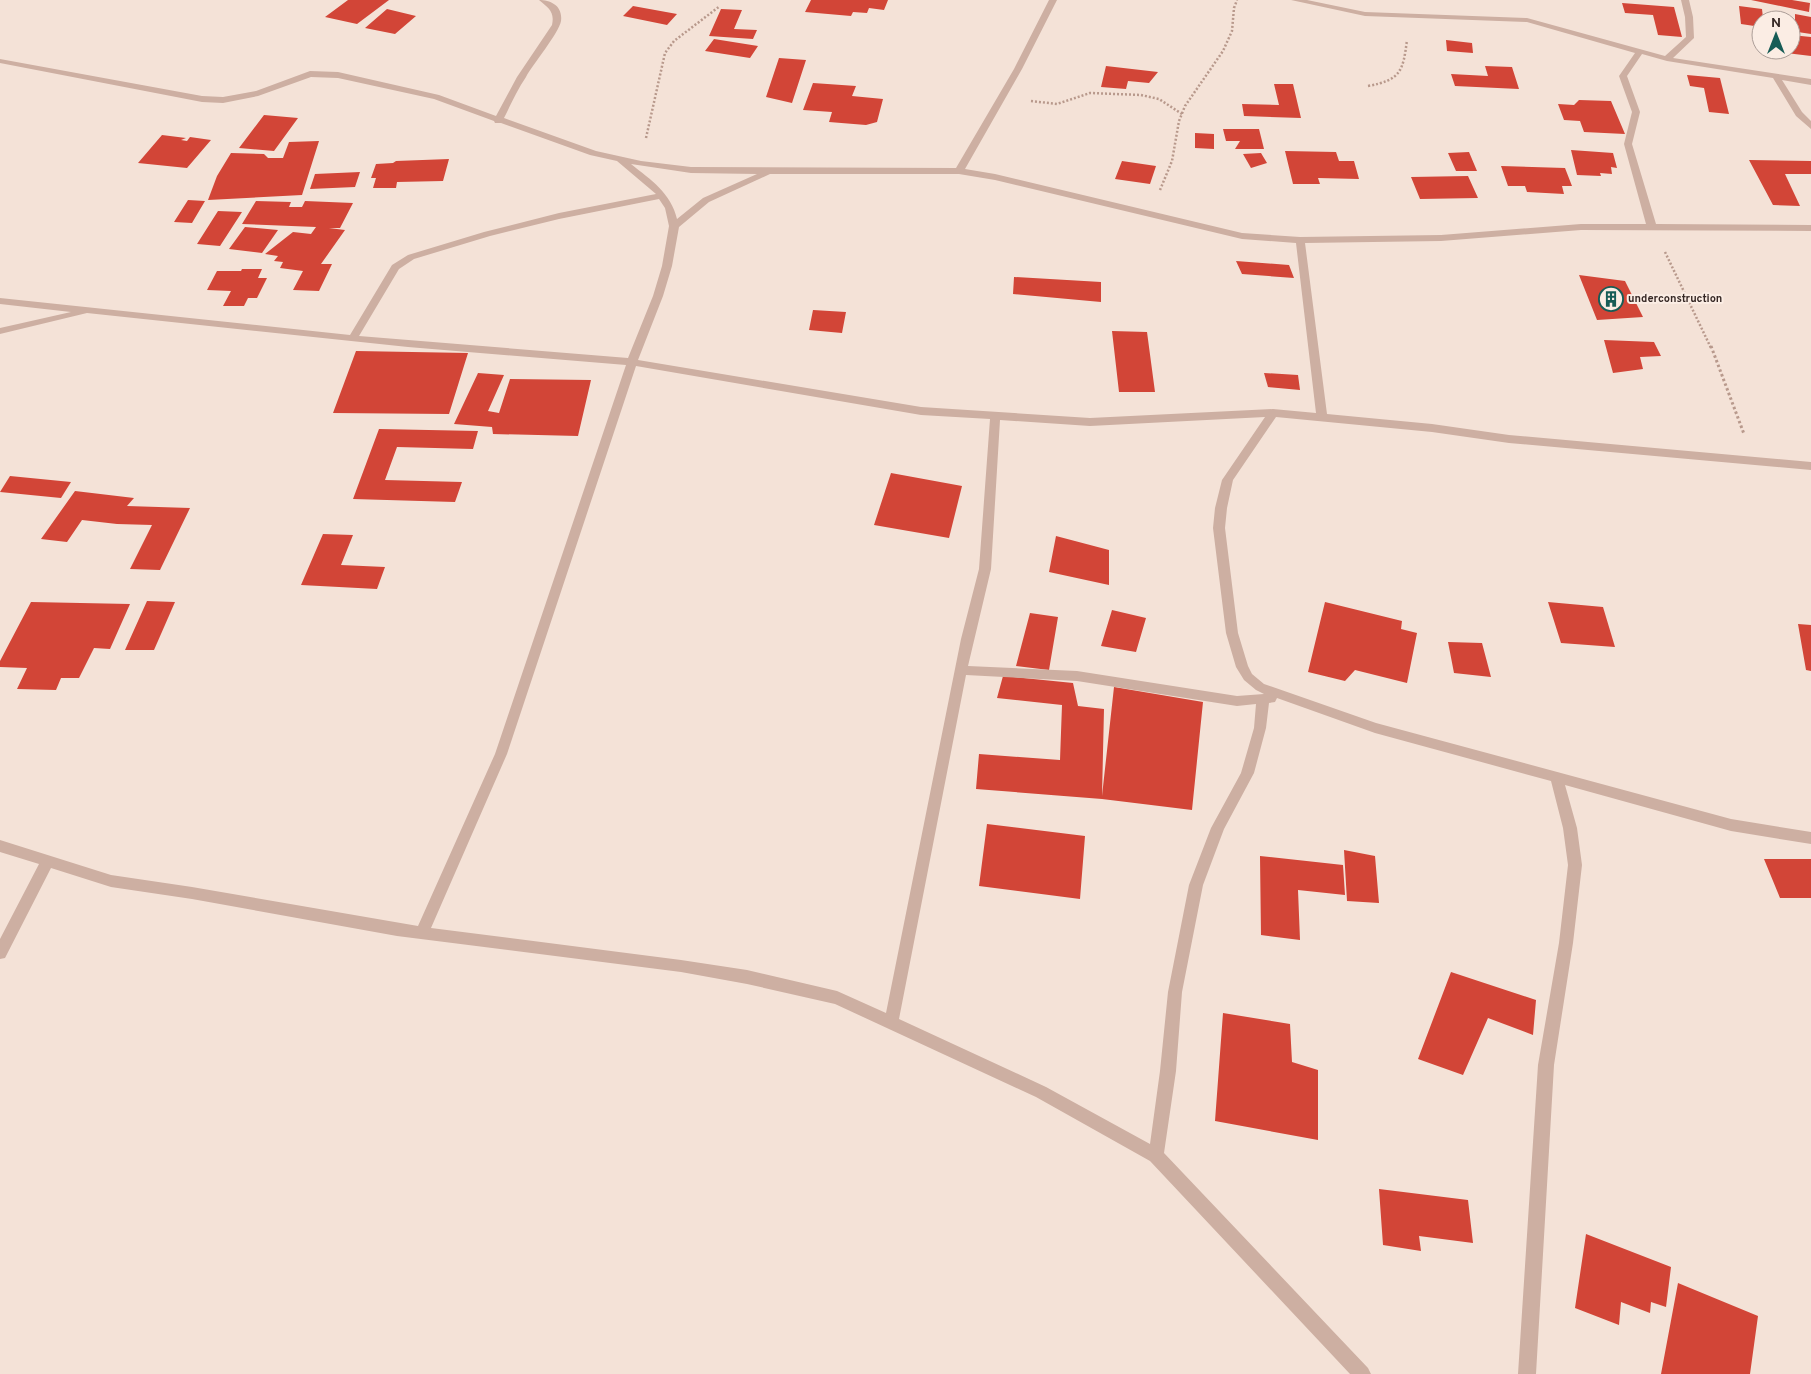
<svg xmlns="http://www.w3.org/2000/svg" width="1811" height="1374" font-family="Overpass,sans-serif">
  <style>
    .building { fill: #d24537 }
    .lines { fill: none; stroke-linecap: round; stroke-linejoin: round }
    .path-far1 { stroke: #b8998c; stroke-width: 2.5; stroke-dasharray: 2 2; stroke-linecap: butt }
    .path { stroke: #b8998c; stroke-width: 3; stroke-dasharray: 2.5 2.5; stroke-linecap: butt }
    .minor { fill: #cdafa2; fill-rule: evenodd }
    .labels { text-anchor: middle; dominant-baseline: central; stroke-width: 4; stroke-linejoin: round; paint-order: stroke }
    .far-poi-label { font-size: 11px; font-weight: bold; fill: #362825; stroke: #fbede4; text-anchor: start }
  </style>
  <rect width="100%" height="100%" fill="#f4e2d7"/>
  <path class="building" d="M348,0H389L357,24L325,17Z
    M811,0H888L884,10L869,8L867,13L853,12L851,16L805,12Z
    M1751,0H1792L1810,3L1809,12Z
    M1622,3L1674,7L1682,37L1658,35L1653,15L1625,13Z
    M633,6L677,14L667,25L623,16Z
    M1739,6L1762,9L1763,18L1770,20H1761V27L1741,24Z
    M387,9L416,16L395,34L365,28Z
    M721,9L742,10L734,29L757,30L753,39L709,36Z
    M1795,14L1811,17V34L1791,31V22H1795Z
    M1791,35L1811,37V56L1771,51L1791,50Z
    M714,39L758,46L750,58L705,51Z
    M1446,40L1472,43L1473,53L1447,51Z
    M779,58L806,60L792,103L766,97Z
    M1106,66L1158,72L1149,83L1128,81L1126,89L1101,87Z
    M1485,66L1512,67L1519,89L1455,86L1451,74L1488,76Z
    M1687,75L1720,78L1729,114L1709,112L1704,88L1690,86Z
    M813,83L856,86L852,96L883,99L877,122L866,125L829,122L832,112L803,110Z
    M1274,84H1293L1301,118L1244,116L1242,104L1279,105Z
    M1579,100L1611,101L1625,134L1584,132L1580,121L1564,120L1558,104L1574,105Z
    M264,115L298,118L274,151L239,148Z
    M1223,129H1259L1264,149H1235L1240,141H1226Z
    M1195,133L1214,134V149L1195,148Z
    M162,135L186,138L181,140L187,141L190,137L211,140L187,168L138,163Z
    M319,141L302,195L208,200L217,176L231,153L264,154L268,158H283L289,142Z
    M1571,150L1613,153L1617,168L1611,167L1612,174L1600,173L1601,176L1577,175Z
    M1285,151L1336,152L1339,161H1354L1359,179L1318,178L1320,184H1293Z
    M1469,152L1477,171H1456L1448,153Z
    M1261,153L1267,163L1251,168L1243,154Z
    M449,159L443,181L397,182L396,188H373L376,178H371L376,164L393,163L396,161Z
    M1749,160L1811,161V174H1785L1800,206L1773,205Z
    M1122,161L1156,166L1150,184L1115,179Z
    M1501,166L1565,168L1572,186H1562L1564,194L1527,192L1525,186H1508Z
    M360,172L355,187L310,189L315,174Z
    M1468,176L1478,198L1420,199L1411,177Z
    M188,200L205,201L192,223L174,222Z
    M256,201L291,202L289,207H302L305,201L353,203L340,228H329L345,230L321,264H332L319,291L293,290L303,271L280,268L283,262L274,261L278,256L265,254L293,232L311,234L316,227L242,224Z
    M218,211L242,212L220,246L197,244Z
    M245,227L278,230L262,253L229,249Z
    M1236,261L1289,265L1294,278L1242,274Z
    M242,269H262L258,278H267L257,298H248L244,306H223L231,291L207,290L217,271H241Z
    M1579,275L1625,281L1643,317L1597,320Z
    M1014,277L1101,282V302L1013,294Z
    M813,310L846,312L842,333L809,330Z
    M1112,331L1147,332L1155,392H1119Z
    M1604,340L1654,342L1661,356L1640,357L1643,369L1613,373Z
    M356,351L468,353L449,414L333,413Z
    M478,373L504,375L488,411L499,413L510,379L591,380L578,436L493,434L492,427L454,424Z
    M1264,373L1298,375L1300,390L1268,387Z
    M379,429L478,431L473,449L397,447L385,480L462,482L455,502L353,499Z
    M891,473L962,486L949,538L874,525Z
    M10,476L71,482L61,498L0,492Z
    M75,491L134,498L127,506L190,508L160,570L130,569L152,525L117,524L82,520L67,542L41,539Z
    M323,534L353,535L341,565L385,567L377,589L301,585Z
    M1056,536L1109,550V585L1049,572Z
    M147,601L175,602L154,650H125Z
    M31,602L130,604L110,649L94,648L79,678H61L56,690L17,689L27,668L0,667V661Z
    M1325,602L1402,621L1401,629L1417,633L1407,683L1355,670L1345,681L1308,672Z
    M1548,602L1603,607L1615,647L1561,643Z
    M1112,610L1146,618L1136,652L1101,646Z
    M1030,613L1058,617L1049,670L1016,666Z
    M1798,624L1811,625V671L1806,670Z
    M1448,642L1482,643L1491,677L1454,673Z
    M1003,676L1073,683L1078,706L1104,709L1102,796L1114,687L1203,702L1192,810L1102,799L976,789L979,754L1060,760L1062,705L997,698Z
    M987,824L1085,836L1080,899L979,886Z
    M1344,850L1375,856L1379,903L1347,901Z
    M1260,856L1343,865L1345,895L1298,890L1300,940L1261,935Z
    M1764,859H1811V898H1780Z
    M1451,972L1536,1000L1533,1035L1488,1018L1463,1075L1418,1059Z
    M1223,1013L1290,1024L1292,1062L1318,1070V1140L1215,1121Z
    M1379,1189L1468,1200L1473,1243L1419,1236L1421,1251L1383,1245Z
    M1586,1234L1671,1267L1666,1307L1651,1302L1650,1313L1621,1302L1619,1325L1575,1308Z
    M1678,1283L1758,1316L1750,1374H1661Z"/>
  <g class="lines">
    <path class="path-far1" d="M1368,86C1401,80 1403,71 1407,40
      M1031,101L1057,104L1090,93L1141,95L1159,99L1182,114
      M646,138L665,53L674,41L720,6
      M1160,190L1172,161L1179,121L1185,106L1223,51L1232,31L1234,8L1237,0
      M1665,252L1711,348"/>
    <path class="path" d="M1711,346L1744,434"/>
    <path class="minor" d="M539,0C551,0 563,6 561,21C559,33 533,64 526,77C517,90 511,104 504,118L596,151L641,161L691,167L956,168L1014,69L1049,0H1057L1022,69L965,169L995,174L1242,233L1300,237L1441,235L1581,224H1646L1624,144L1632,112L1619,76L1635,53L1527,22L1365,16L1291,0H1307L1365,12L1527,18L1665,56L1686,37L1685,17L1681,0H1689L1693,17L1694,38L1673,58L1811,79V85L1782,80L1802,112L1811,121V129L1796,116L1773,78L1667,61L1642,54L1627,76L1640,112L1632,144L1656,224L1811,225V231L1581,230L1441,241L1305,243L1327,414L1432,424L1509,435L1811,462V470L1509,443L1432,432L1276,417L1233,480L1227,508L1225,528L1238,633L1248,666L1252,674L1264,684L1376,723L1731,819L1811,832V844L1731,831L1565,785L1577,828L1582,865L1573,943L1554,1065L1536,1374H1518L1538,1065L1559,943L1568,865L1563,828L1551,781L1375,733L1277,698L1275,702L1269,703L1266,728L1254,773L1224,829L1203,885L1182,992L1176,1071L1164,1153L1368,1368L1371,1374H1350L1150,1161L1036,1097L835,1004L747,984L681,972L397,936L192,899L111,887L51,868L5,958L0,959V939L39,864L0,852V840L111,875L192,887L418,926L495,754L626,365L408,347L87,313L0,334V328L71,312L0,304V298L350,335L392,265L408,255L484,232L559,213L656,194L617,161L590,155L501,123H495L494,121L434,99L338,78L311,77L258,96L223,103L202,102L0,63V59L202,96L223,97L256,91L310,71L338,72L439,95L496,116L517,77L552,25C555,11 548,8 539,0ZM631,164L691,173L757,174L703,198L677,219C671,193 651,180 631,164ZM770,174H959L995,180L1242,239L1296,243L1316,413L1273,409L1090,418L921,407L638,360L663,296L672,266L679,227L709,202ZM659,199L665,208L669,226L662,266L653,296L628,358L359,336L399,269L414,259L490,236L559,219ZM636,366L921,415L990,419L979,569L961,639L886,1013L837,991L747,970L681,960L431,928L507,754ZM1265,417L1222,480L1215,508L1213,528L1226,633L1236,667L1244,680L1256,690L1264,694L1237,696L1077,671L968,666L991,569L1000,420L1090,426ZM966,675L1077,681L1237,706L1256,704L1254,728L1241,773L1211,828L1189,885L1168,992L1160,1071L1150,1144L1046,1087L899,1019Z"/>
  </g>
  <defs>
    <symbol id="building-ring" viewBox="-11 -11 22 22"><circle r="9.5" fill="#fbede4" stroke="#175c56" stroke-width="1.5"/><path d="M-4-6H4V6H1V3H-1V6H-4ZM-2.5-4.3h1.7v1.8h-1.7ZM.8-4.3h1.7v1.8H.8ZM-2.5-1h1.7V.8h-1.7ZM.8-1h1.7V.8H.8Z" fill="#175c56"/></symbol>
  </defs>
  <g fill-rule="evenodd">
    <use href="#building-ring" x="1597" y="285" width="28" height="28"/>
  </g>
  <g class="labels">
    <g class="far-poi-label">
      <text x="1628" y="299">underconstruction</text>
    </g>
  </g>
  <g transform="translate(1776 35)"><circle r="24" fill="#fbede4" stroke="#ac9e98"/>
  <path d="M0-4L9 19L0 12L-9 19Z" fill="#175c56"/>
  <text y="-8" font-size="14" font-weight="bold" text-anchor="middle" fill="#362825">N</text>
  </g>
</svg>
